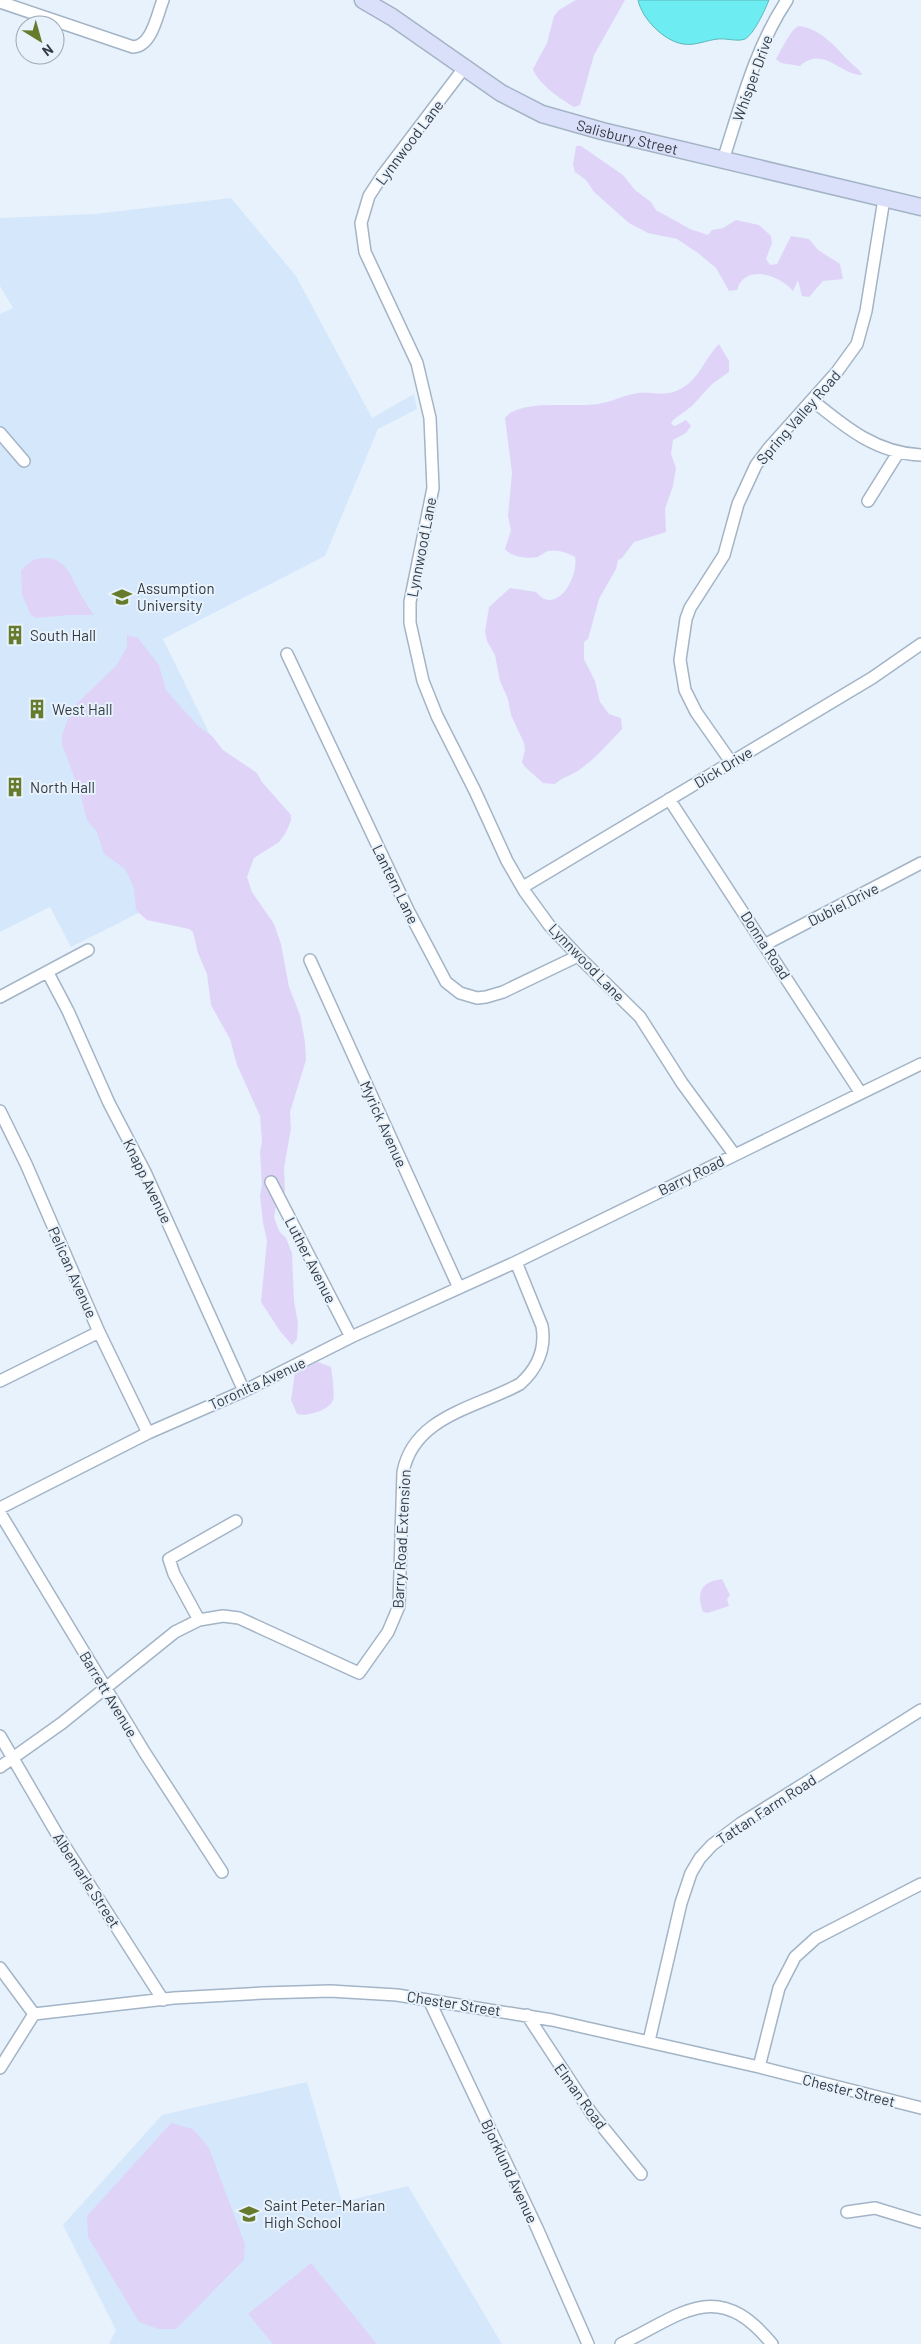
<svg xmlns="http://www.w3.org/2000/svg" width="921" height="2344" font-family="Barlow,sans-serif">
  <style>
    .built { fill: #d5e8fb }
    .green { fill: #dfd3f8 }
    .water { fill: #6decf1; stroke: #5cb7bc }
    .lines { fill: none; stroke-linecap: round; stroke-linejoin: round }
    .minor-casing { stroke: #a3b4c6; stroke-width: 14 }
    .secondary-casing { stroke: #a3b4c6; stroke-width: 19 }
    .minor { stroke: #fff; stroke-width: 11 }
    .secondary { stroke: #dbe0fa; stroke-width: 16 }
    .labels { text-anchor: middle; dominant-baseline: central; stroke-width: 4; stroke-linejoin: round; paint-order: stroke }
    .street-label { font-size: 15px; fill: #333a41; stroke: #e7f2fd }
    .poi-label { font-size: 15px; fill: #333a41; stroke: #e7f2fd; text-anchor: start }
  </style>
  <rect width="100%" height="100%" fill="#e7f2fd"/>
  <path class="built" d="M231,198L296,276L372,418L414,394L417,409L378,429L325,556L163,639L266,849L71,947L50,907L0,932V314L13,308L0,286V218L95,214Z
    M307,2082L342,2202L408,2186L502,2344H109L116,2330L63,2225L162,2115Z"/>
  <path class="green" d="M576,0H625L594,55L580,105L574,107C562,100 537,83 533,69L547,43L554,16L559,10Z
    M799,26C822,29 836,48 852,64C856,68 860,69 862,75C840,75 823,45 800,66L781,63L776,59C781,51 791,28 799,26Z
    M576,146H581L623,175L635,190L651,202L656,210L690,229L708,235L712,230L723,228L736,220L759,225L771,236L772,243L766,259L770,265L777,264L791,236L809,239L818,250L840,264L843,279L823,281L809,297L802,296L798,280L793,291C780,275 745,263 737,290L729,291L716,268L698,253L677,239L648,233L629,223L594,192L586,180L575,172L573,165Z
    M719,344L729,361V372L712,384L692,406L673,420L671,424L675,426L686,420L691,426L686,433L673,440L671,454L676,468L673,486L665,509L666,532L634,542L622,558L618,560L616,569L599,599L588,639L584,642V659L595,681L600,702L609,714L621,718L622,729C608,744 596,758 579,770C571,776 562,777 555,784L543,783L524,766L522,762L525,750L524,743L511,715L508,699L500,681L495,655L487,641L485,632L489,607L510,588L536,592C556,617 579,577 575,557C569,553 556,549 548,551C545,552 541,555 538,557C528,559 511,557 505,549L511,530L508,516L512,473L505,418C520,398 574,408 598,404C612,402 624,395 638,393C650,392 665,396 676,391C698,383 704,359 719,344Z
    M41,558C66,556 71,577 81,595C85,602 89,608 94,615H70L36,618L31,615L22,595L21,570L33,560Z
    M127,635L138,638L159,665L166,690L198,726L212,736L223,750L257,773L262,782L291,815V821L285,834L279,842L254,858L247,877L252,892L274,924L281,944L289,987L300,1015L305,1042L306,1060L290,1112L291,1128L284,1168L285,1192L277,1200L274,1217L279,1231L286,1238L292,1253L294,1301L298,1323L297,1339L292,1345L280,1331L261,1302L267,1241L263,1223L260,1196L262,1185L260,1152L262,1142L260,1116L237,1065L230,1039L211,1005L207,974L198,953L193,932L189,929L147,920L136,910L134,888L125,869L104,854L96,830L89,823L85,814L80,792L62,745V735L72,708L117,665L127,647Z
    M318,1362L331,1367C332,1373 335,1396 333,1400C330,1410 307,1417 297,1414L291,1400L295,1372Z
    M722,1579L730,1595L727,1599L729,1606L708,1613L703,1612C696,1592 701,1582 722,1579Z
    M171,2123L193,2129L209,2148L245,2244L244,2260L176,2329H158L139,2322L88,2237L87,2216Z
    M311,2263L377,2344H273L248,2314Z"/>
  <path class="water" d="M638,0H769C765,10 754,34 745,39C738,42 726,38 718,39C707,40 695,46 683,44C664,41 642,19 638,0Z"/>
  <g class="lines">
    <defs>
      <path id="minor" d="M0,2L133,47C152,46 157,15 163,0
        M464,68L382,176L369,196L361,223L365,252L417,363L430,418L433,488L410,602V623L423,681L437,716L475,791L507,861L525,892L549,925L581,959L640,1017L682,1083L734,1154
        M723,160C741,105 755,48 787,0
        M812,400C845,427 876,453 921,455
        M0,433L24,461
        M868,501L898,453
        M287,654L408,910L446,982L460,993L477,998L486,997L503,992L578,956
        M731,762L696,712L685,690L680,660L686,619L690,608L724,555L738,504L756,465L769,448L836,373L857,344L866,311L884,199
        M669,799L860,1092
        M523,887L872,678L921,644
        M766,944L921,863
        M310,960L459,1288
        M48,973L68,1011L109,1103L145,1172L244,1391
        M0,997L88,950
        M0,1111L26,1164L99,1332L148,1433
        M271,1182L351,1337
        M0,1381L99,1332
        M0,1508L148,1433L244,1391L351,1337L516,1262
        M0,1513L145,1753L222,1872
        M199,1620L174,1574L169,1559L236,1521
        M0,1736L57,1834L163,2000
        M0,1767L62,1723L175,1632L199,1620L223,1616L239,1618L359,1673L388,1632L399,1606L403,1472C414,1416 476,1408 520,1384C537,1369 546,1349 542,1326L516,1262L921,1064
        M0,1968L34,2014
        M429,2000L537,2228L588,2344
        M34,2014L174,1998L263,1993L330,1991L397,1995L552,2020L759,2067L921,2108
        M527,2015L592,2114L641,2174
        M649,2041L681,1903L691,1873L700,1858L712,1845L740,1824L921,1710
        M759,2067L779,1988L795,1957L816,1938L921,1884
        M0,2068L34,2014
        M847,2212L875,2208L921,2222
        M621,2344C683,2314 717,2277 772,2344"/>
      <g id="secondary">
        <path id="s1" d="M363,0L392,17L501,93L542,114L602,131L921,207"/>
      </g>
    </defs>
    <use href="#minor" class="minor-casing"/>
    <use href="#secondary" class="secondary-casing"/>
    <use href="#minor" class="minor"/>
    <use href="#secondary" class="secondary"/>
  </g>
  <defs>
    <symbol id="university-bare" viewBox="-9 -9 18 18"><path d="M0-5L7-2L0 1L-7-2ZM-4 1L0 2.5L4 1V4Q0 6-4 4Z" fill="#667b2c" stroke="#e7f2fd" stroke-width="2.5" paint-order="stroke"/></symbol>
    <symbol id="building-bare" viewBox="-9 -9 18 18"><path d="M-4-6H4V6H1V3H-1V6H-4ZM-2.5-4.3h1.7v1.8h-1.7ZM.8-4.3h1.7v1.8H.8ZM-2.5-1h1.7V.8h-1.7ZM.8-1h1.7V.8H.8Z" fill="#667b2c" stroke="#e7f2fd" stroke-width="2.5" paint-order="stroke"/></symbol>
    <symbol id="school-bare" viewBox="-9 -9 18 18"><path d="M0-5L7-2L0 1L-7-2ZM-4 1L0 2.5L4 1V4Q0 6-4 4Z" fill="#667b2c" stroke="#e7f2fd" stroke-width="2.5" paint-order="stroke"/></symbol>
  </defs>
  <g fill-rule="evenodd">
    <use href="#university-bare" x="108" y="583" width="28" height="28"/>
    <use href="#building-bare" x="1" y="621" width="28" height="28"/>
    <use href="#building-bare" x="23" y="695" width="28" height="28"/>
    <use href="#building-bare" x="1" y="773" width="28" height="28"/>
    <use href="#school-bare" x="235" y="2200" width="28" height="28"/>
  </g>
  <g class="labels">
    <g class="street-label">
      <text transform="translate(752 78) rotate(-70)">Whisper Drive</text>
      <text stroke="none"><textPath href="#s1" startOffset="301">Salisbury Street</textPath></text>
      <text transform="translate(409 142) rotate(-53)">Lynnwood Lane</text>
      <text transform="translate(798 417) rotate(-49)">Spring Valley Road</text>
      <text transform="translate(421 547) rotate(-79)">Lynnwood Lane</text>
      <text transform="translate(723 767) rotate(-31)">Dick Drive</text>
      <text transform="translate(396 884) rotate(64)">Lantern Lane</text>
      <text transform="translate(843 904) rotate(-27)">Dubiel Drive</text>
      <text transform="translate(766 945) rotate(57)">Donna Road</text>
      <text transform="translate(587 962) rotate(46)">Lynnwood Lane</text>
      <text transform="translate(384 1124) rotate(66)">Myrick Avenue</text>
      <text transform="translate(691 1175) rotate(-26)">Barry Road</text>
      <text transform="translate(148 1181) rotate(64)">Knapp Avenue</text>
      <text transform="translate(311 1260) rotate(63)">Luther Avenue</text>
      <text transform="translate(73 1272) rotate(66)">Pelican Avenue</text>
      <text transform="translate(257 1383) rotate(-25)">Toronita Avenue</text>
      <text transform="translate(401 1539) rotate(-87)">Barry Road Extension</text>
      <text transform="translate(109 1694) rotate(59)">Barrett Avenue</text>
      <text transform="translate(766 1809) rotate(-33)">Tattan Farm Road</text>
      <text transform="translate(87 1880) rotate(57)">Albemarle Street</text>
      <text transform="translate(454 2003) rotate(9)">Chester Street</text>
      <text transform="translate(849 2090) rotate(14)">Chester Street</text>
      <text transform="translate(581 2096) rotate(54)">Elman Road</text>
      <text transform="translate(510 2171) rotate(65)">Bjorklund Avenue</text>
    </g>
    <g class="poi-label">
      <text x="137" y="588">Assumption<tspan x="137" dy="17">University</tspan></text>
      <text x="30" y="635">South Hall</text>
      <text x="52" y="709">West Hall</text>
      <text x="30" y="787">North Hall</text>
      <text x="264" y="2205">Saint Peter-Marian<tspan x="264" dy="17">High School</tspan></text>
    </g>
  </g>
  <g transform="translate(40 40) rotate(143)"><circle r="24" fill="#e7f2fd" stroke="#9fa8b2"/>
  <path d="M0-4L9 19L0 12L-9 19Z" fill="#667b2c"/>
  <text y="-8" font-size="14" font-weight="bold" text-anchor="middle" fill="#333a41">N</text>
  </g>
</svg>
